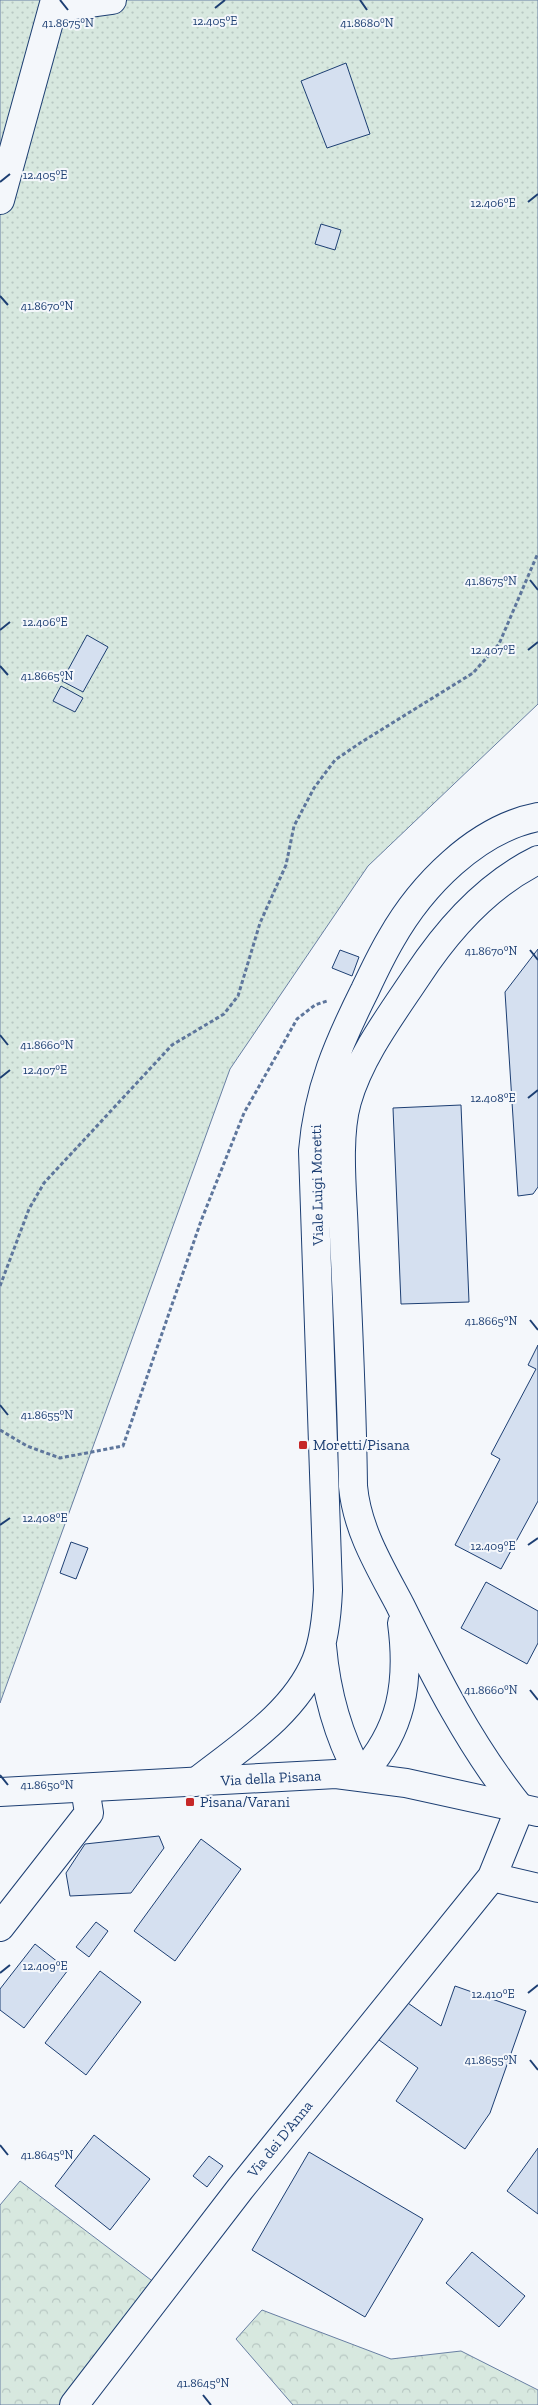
<svg xmlns="http://www.w3.org/2000/svg" width="538" height="2405" font-family="'Zilla Slab',serif">
  <style>
    .forest { fill: url(#forest-crowns); stroke: #687fa3 }
    .park { fill: url(#park-dots); stroke: #687fa3 }
    .building { fill: #d5e0f0; stroke: #1d3f73 }
    .lines { fill: none; stroke-linecap: round; stroke-linejoin: round }
    .minor-casing { stroke: #1d3f73; stroke-width: 30 }
    .major-casing { stroke: #1d3f73; stroke-width: 30 }
    .path { stroke: #5e769c; stroke-width: 3; stroke-dasharray: 4 2.5; stroke-linecap: butt }
    .minor { stroke: #f4f7fb; stroke-width: 28 }
    .major { stroke: #f4f7fb; stroke-width: 28 }
    .ticks { fill: none; stroke: #1d3f73; stroke-width: 2 }
    .poi-dot { fill: #c62828; stroke: #f4f7fb; stroke-width: 2 }
    .labels { text-anchor: middle; dominant-baseline: central; stroke-width: 4; stroke-linejoin: round; paint-order: stroke }
    .street-label { font-size: 15px; fill: #1d3f73; stroke: #f4f7fb }
    .poi-label { font-size: 15px; fill: #1d3f73; stroke: #f4f7fb; text-anchor: start }
    .ticks-label { font-size: 12px; text-anchor: middle; fill: #1d3f73; stroke: #f4f7fb; stroke-width: 4; stroke-linejoin: round; paint-order: stroke }
  </style>
  <defs>
    <pattern id="forest-crowns" width="20" height="18" patternUnits="userSpaceOnUse" patternTransform="scale(1.25)"><rect width="20" height="18" fill="#d7e8df"/><path d="M2 6a3 3 0 1 1 6 0M12 15a3 3 0 1 1 6 0" fill="none" stroke="#b8c8c3"/></pattern>
    <pattern id="park-dots" width="8" height="8" patternUnits="userSpaceOnUse" patternTransform="scale(1.25)"><rect width="8" height="8" fill="#d7e8df"/><path d="M2 2h.1M6 6h.1" fill="none" stroke="#b8c8c3" stroke-width="1.8" stroke-linecap="round"/></pattern>
  </defs>
  <rect width="100%" height="100%" fill="#f4f7fb"/>
  <path class="forest" d="M20,2181L155,2283L60,2405H0V2205Z
    M262,2310L391,2359L461,2351L538,2390V2405H293L236,2339Z"/>
  <path class="park" d="M0,0H538V704L368,866L230,1069L0,1703Z"/>
  <path class="building" d="M346,63L370,134L327,148L301,81Z
    M321,224L341,230L335,250L315,244Z
    M87,635L108,647L83,692L62,681Z
    M61,686L83,698L75,712L53,701Z
    M538,949V1187L533,1194L518,1196L505,992Z
    M340,950L359,957L352,976L332,968Z
    M461,1105L469,1302L401,1304L393,1108Z
    M538,1345V1501L501,1569L455,1545L500,1459L491,1454L536,1369L528,1365Z
    M71,1542L88,1548L76,1579L60,1573Z
    M486,1582L538,1611V1643L527,1664L461,1628Z
    M159,1836L164,1848L131,1893L70,1896L66,1873L85,1844Z
    M201,1839L241,1869L175,1961L134,1931Z
    M96,1922L108,1931L89,1957L76,1947Z
    M35,1944L68,1970L24,2028L0,2010V1989Z
    M100,1971L141,2002L86,2075L45,2043Z
    M455,1986L526,2011L490,2113L465,2149L396,2101L418,2068L379,2040L405,2001L441,2026Z
    M94,2135L150,2179L110,2230L55,2186Z
    M538,2148V2214L507,2191Z
    M309,2152L423,2219L365,2317L252,2250Z
    M209,2156L223,2166L207,2187L193,2176Z
    M472,2252L525,2296L499,2327L446,2283Z"/>
  <g class="lines">
    <defs>
      <path id="minor" d="M54,8L112,0
        M0,200L55,0
        M538,860C487,885 448,929 417,976C391,1015 360,1056 347,1101C336,1139 343,1197 344,1237C348,1319 352,1403 353,1486C357,1530 380,1567 400,1605C435,1676 470,1746 520,1808L492,1877L538,1888
        M322,1646C326,1692 338,1736 360,1776C402,1731 410,1683 402,1623
        M196,1782C239,1748 294,1714 316,1661C325,1639 327,1613 328,1590L313,1151C318,1090 338,1044 365,990C373,973 381,956 391,939C421,886 476,829 538,817
        M0,1927L89,1813L85,1788
        M74,2405L240,2189L492,1877"/>
      <path id="major" d="M0,1792L336,1774L406,1783L538,1812"/>
    </defs>
    <use href="#minor" class="minor-casing"/>
    <use href="#major" class="major-casing"/>
    <path class="path" d="M0,1286L29,1209L44,1183L172,1045L224,1014L238,996L260,923L286,865L294,826L314,788L335,760L360,743L473,673L499,644L538,553
      M0,1430L27,1446L60,1458L123,1446L201,1221L244,1113L297,1019L315,1005L327,1001"/>
    <use href="#minor" class="minor"/>
    <use href="#major" class="major"/>
  </g>
  <path class="ticks" d="M60,0L68,10M360,0L367,10M215,8L225,0M0,182L10,174M528,202L538,194M0,296L8,305M530,580L538,590M0,630L10,622M528,650L538,642M0,666L8,675M530,950L538,960M0,1035L8,1045M0,1078L10,1070M528,1098L538,1090M530,1320L538,1330M0,1405L8,1415M0,1525L10,1518M528,1545L538,1538M530,1690L538,1700M0,1775L8,1785M0,1973L10,1965M528,1993L538,1985M530,2060L538,2070M0,2145L8,2155M203,2395L211,2405"/>
  <g class="poi-dot">
    <rect x="298" y="1440" width="10" height="10" rx="2.5"/>
    <rect x="185" y="1797" width="10" height="10" rx="2.5"/>
  </g>
  <g class="labels">
    <g class="street-label">
      <text transform="translate(317 1185) rotate(-91)">Viale Luigi Moretti</text>
      <text transform="translate(271 1778) rotate(-3)">Via della Pisana</text>
      <text transform="translate(280 2139) rotate(-51)">Via dei D’Anna</text>
    </g>
    <g class="poi-label">
      <text x="313" y="1445">Moretti/Pisana</text>
      <text x="200" y="1802">Pisana/Varani</text>
    </g>
  </g>
  <g class="ticks-label">
    <text x="215" y="25">12.405°E</text>
    <text x="367" y="27">41.8680°N</text>
    <text x="68" y="27">41.8675°N</text>
    <text x="45" y="179">12.405°E</text>
    <text x="493" y="207">12.406°E</text>
    <text x="47" y="310">41.8670°N</text>
    <text x="491" y="585">41.8675°N</text>
    <text x="45" y="626">12.406°E</text>
    <text x="493" y="654">12.407°E</text>
    <text x="47" y="680">41.8665°N</text>
    <text x="491" y="955">41.8670°N</text>
    <text x="47" y="1049">41.8660°N</text>
    <text x="45" y="1074">12.407°E</text>
    <text x="493" y="1102">12.408°E</text>
    <text x="491" y="1325">41.8665°N</text>
    <text x="47" y="1419">41.8655°N</text>
    <text x="45" y="1522">12.408°E</text>
    <text x="493" y="1550">12.409°E</text>
    <text x="491" y="1694">41.8660°N</text>
    <text x="47" y="1789">41.8650°N</text>
    <text x="45" y="1970">12.409°E</text>
    <text x="493" y="1998">12.410°E</text>
    <text x="491" y="2064">41.8655°N</text>
    <text x="47" y="2159">41.8645°N</text>
    <text x="203" y="2387">41.8645°N</text>
  </g>
</svg>
